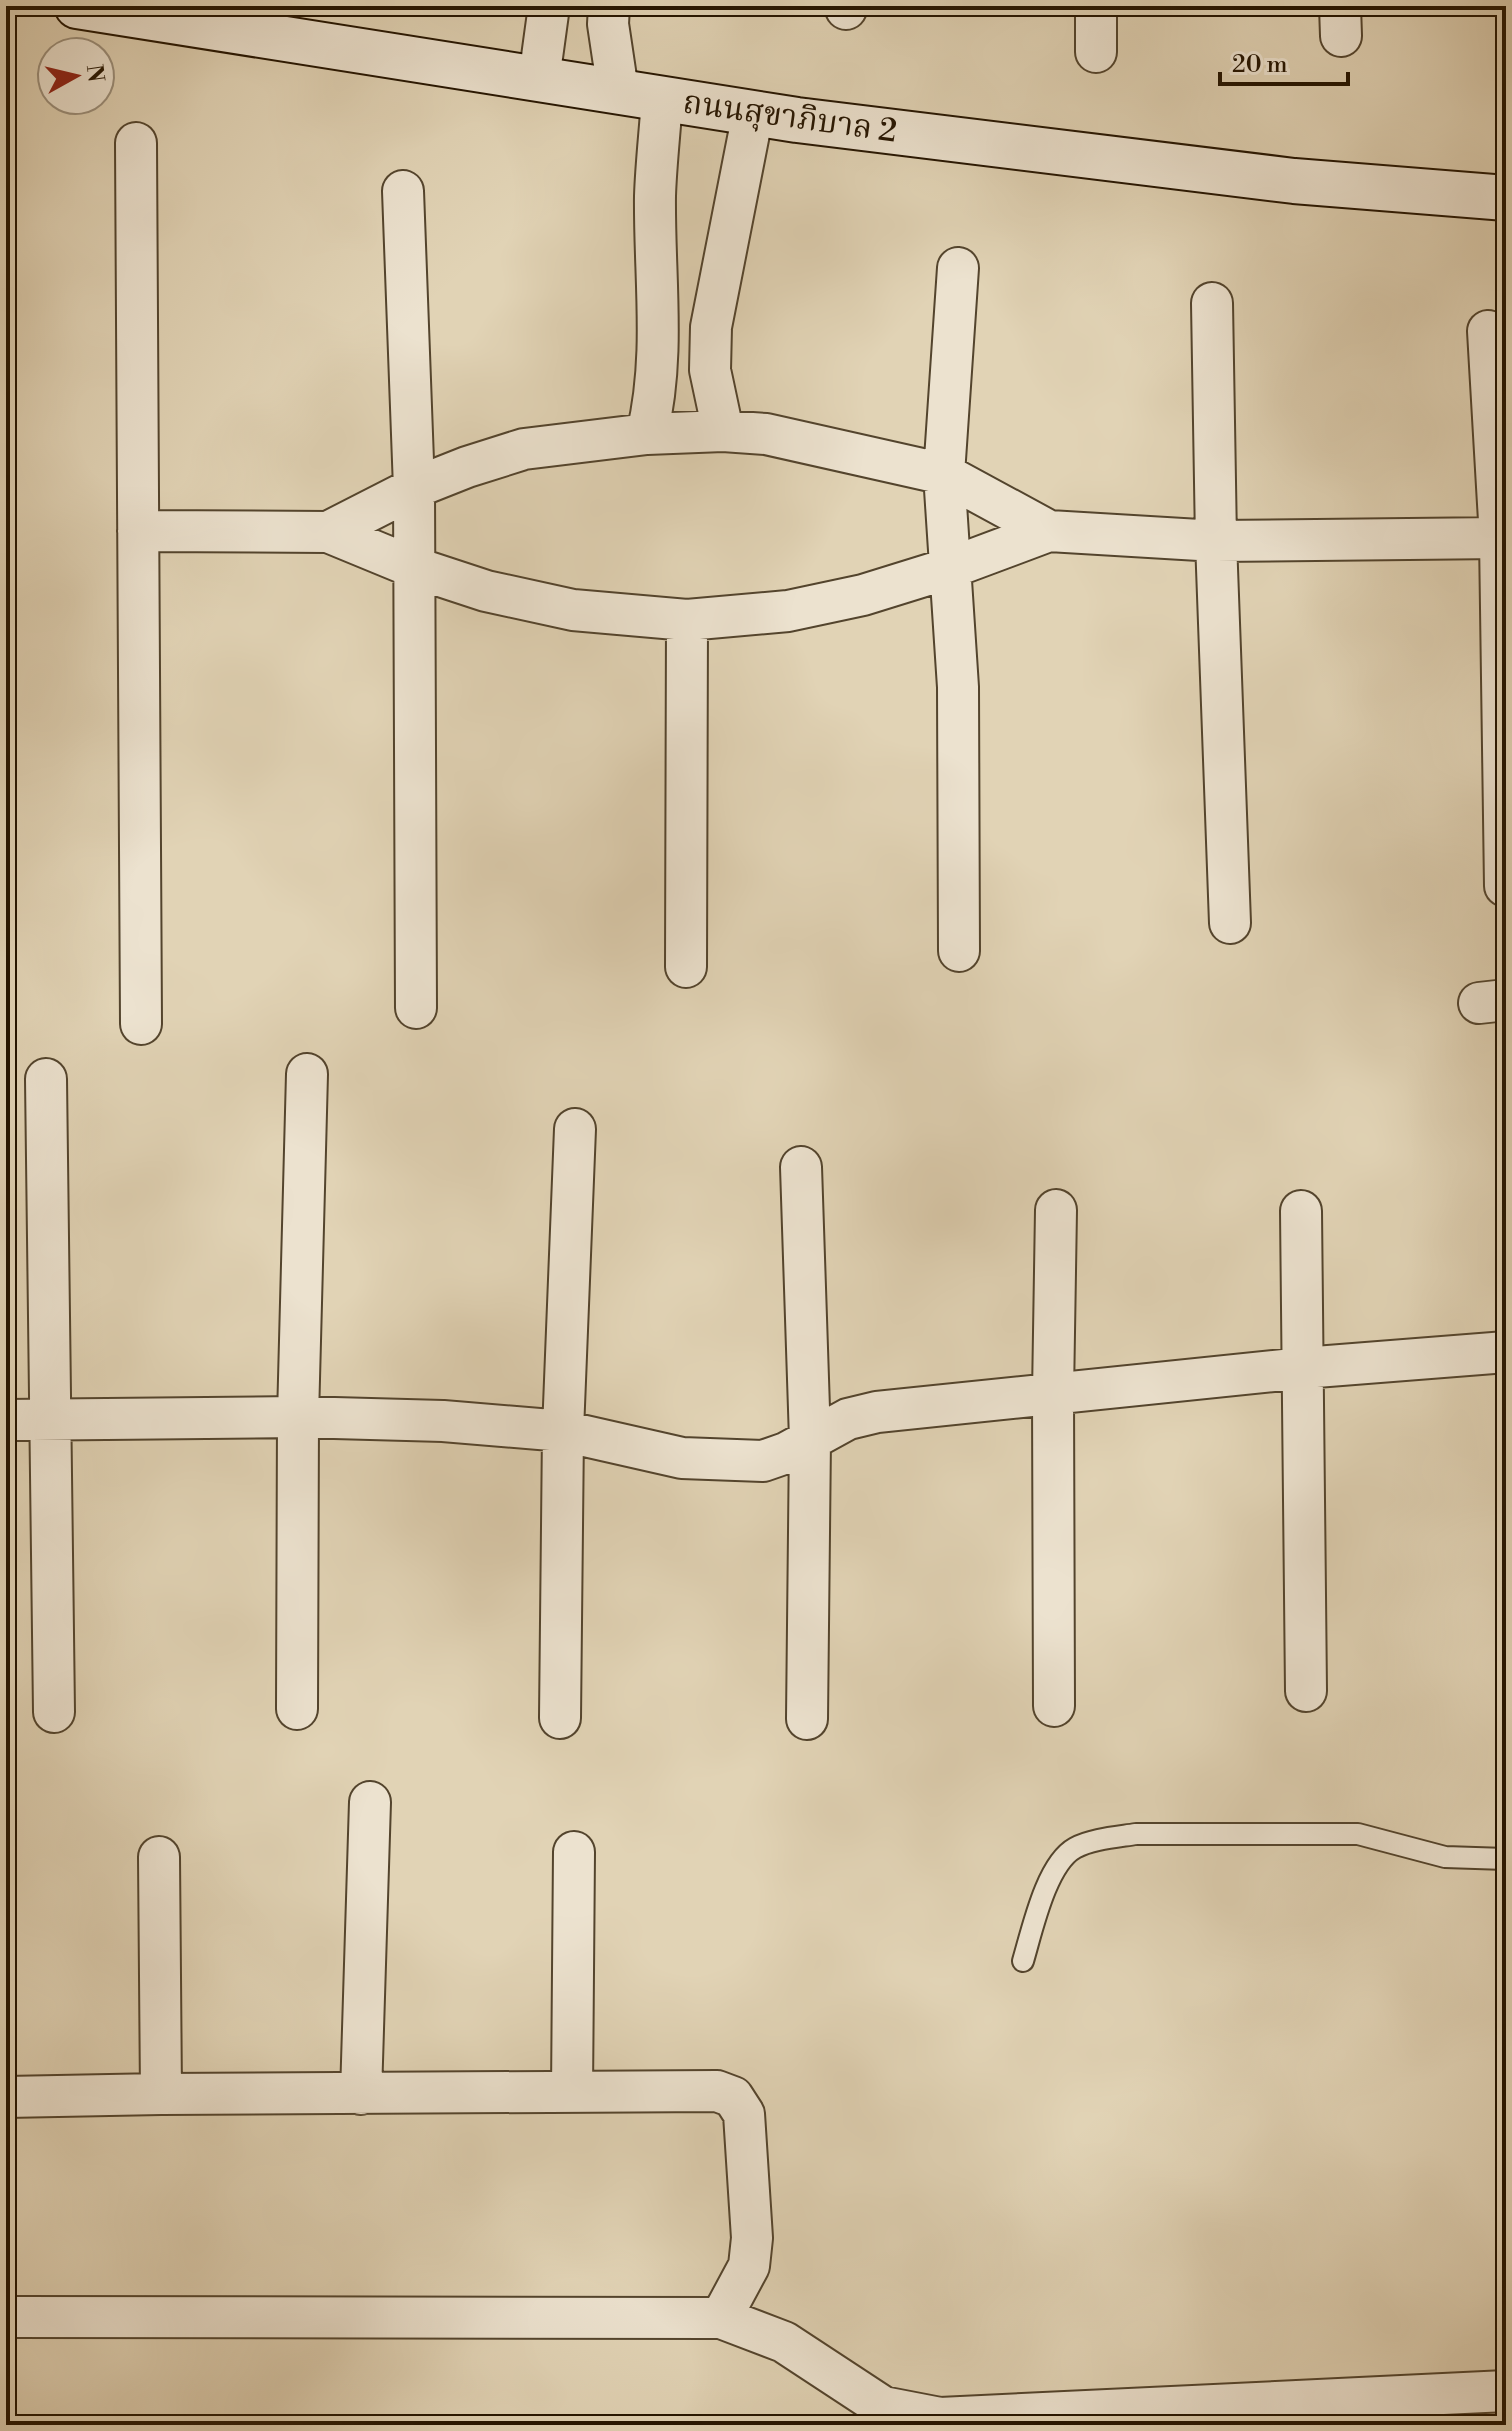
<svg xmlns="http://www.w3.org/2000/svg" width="1512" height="2431" font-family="'Libre Bodoni','Noto Serif Thai',serif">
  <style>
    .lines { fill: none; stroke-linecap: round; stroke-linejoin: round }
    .lane-casing { stroke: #53442d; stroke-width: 24 }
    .street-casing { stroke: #53442d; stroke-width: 44 }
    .secondary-casing { stroke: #241400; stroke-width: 48 }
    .lane { stroke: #ece2cf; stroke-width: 20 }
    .street { stroke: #ece2cf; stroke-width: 40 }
    .secondary { stroke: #ece2cf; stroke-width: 44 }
    .labels { text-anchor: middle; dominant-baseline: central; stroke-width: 8; stroke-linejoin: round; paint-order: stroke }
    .street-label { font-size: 32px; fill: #241400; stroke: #ece2cf }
  </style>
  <rect width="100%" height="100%" fill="#e1d3b5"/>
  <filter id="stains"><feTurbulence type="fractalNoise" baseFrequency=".0025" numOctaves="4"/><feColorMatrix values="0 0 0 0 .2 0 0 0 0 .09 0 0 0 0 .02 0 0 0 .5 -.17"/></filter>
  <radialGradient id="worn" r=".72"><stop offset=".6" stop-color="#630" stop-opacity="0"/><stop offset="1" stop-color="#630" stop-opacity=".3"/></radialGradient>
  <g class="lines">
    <defs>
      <path id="lane" d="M1023,1961C1032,1931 1046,1864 1075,1848C1091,1839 1117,1837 1136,1834H1358L1445,1857L1506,1859"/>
      <path id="street" d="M609,6L608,24L618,91
        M846,6V9
        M1340,6L1341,36
        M1096,52V6
        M539,79L549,6
        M136,143L141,1024
        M403,191L414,488L416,1008
        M958,268L944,474L958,687L959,951
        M1212,303L1216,541L1230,923
        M1488,331L1500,538L1505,886
        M723,431L710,370L711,327L753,113
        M647,434C666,355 654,276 655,196C656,164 660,131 662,99
        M138,531L328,532L413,567L486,591L573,610L687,620L788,611L863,595L950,568L1049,531L1216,541L1500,538
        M328,532L414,488L467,467L524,449L647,434L723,431L766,434L944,474L1049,531
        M686,967L687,620
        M1479,1003L1506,1000
        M46,1079L54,1712
        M801,1167L810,1439L807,1719
        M1301,1211L1306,1691
        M6,1420L298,1417L443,1421L563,1431L682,1458L763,1461L786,1453L848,1419L877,1412L1303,1368L1506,1352
        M1054,1706L1053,1394L1056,1210
        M297,1709L298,1417L307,1074
        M560,1718L563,1431L575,1129
        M159,1857L161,2094
        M572,2092L574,1852
        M361,2094L370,1802
        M6,2097L161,2094L717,2091L733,2097L744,2114L752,2238L749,2266L721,2318
        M6,2317L721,2318L784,2342L883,2407L940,2418L1506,2391"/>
      <path id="secondary" d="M77,6L797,120L1294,181L1506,198"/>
    </defs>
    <use href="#lane" class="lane-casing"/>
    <use href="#street" class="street-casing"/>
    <use href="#secondary" class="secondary-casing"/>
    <use href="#lane" class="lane"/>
    <use href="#street" class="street"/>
    <use href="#secondary" class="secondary"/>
  </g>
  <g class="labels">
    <g class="street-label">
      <text transform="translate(790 117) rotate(8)">ถนนสุขาภิบาล 2</text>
    </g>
  </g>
  <rect width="1512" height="2431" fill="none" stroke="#e1d3b5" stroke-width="32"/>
  <rect x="8" y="8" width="1496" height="2415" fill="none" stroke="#241400" stroke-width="4"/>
  <rect x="16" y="16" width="1480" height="2399" fill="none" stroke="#241400" stroke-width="2"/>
  <g transform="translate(76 76) rotate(82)"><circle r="38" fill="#ece2cf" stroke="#9c907c" stroke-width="2"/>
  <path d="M0-6L14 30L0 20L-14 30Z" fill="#8f2418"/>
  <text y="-12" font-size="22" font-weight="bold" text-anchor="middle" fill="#241400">N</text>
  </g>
  <path d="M1220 72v12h128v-12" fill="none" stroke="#241400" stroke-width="4"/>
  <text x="1232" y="72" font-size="24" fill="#241400" stroke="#ece2cf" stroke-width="6" paint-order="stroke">20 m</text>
  <rect width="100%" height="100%" filter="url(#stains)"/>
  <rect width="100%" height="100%" fill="url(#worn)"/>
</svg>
